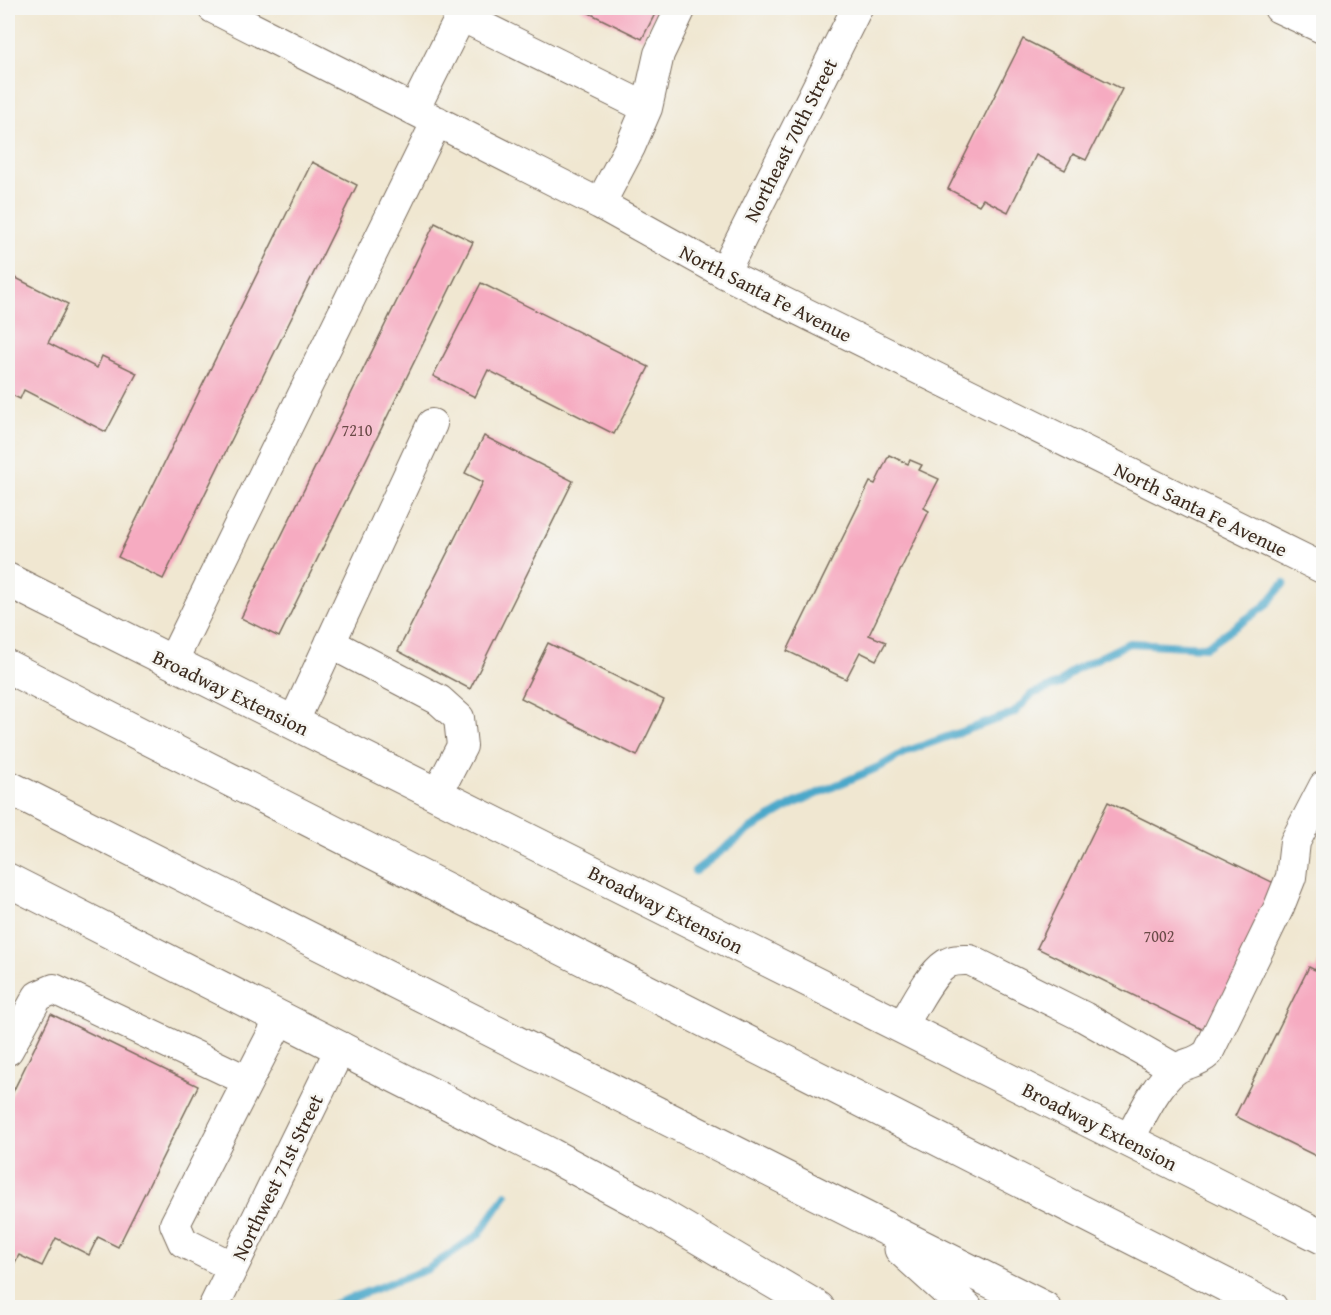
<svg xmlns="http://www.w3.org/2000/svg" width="1331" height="1315" font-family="'Gentium Book Plus',serif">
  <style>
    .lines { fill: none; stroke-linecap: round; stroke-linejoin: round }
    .stream { stroke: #4ca8ca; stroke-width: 8 }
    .building { fill: #f6abc1 }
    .minor-casing { stroke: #7a6c5d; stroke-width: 32 }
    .major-casing { stroke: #7a6c5d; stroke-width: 35 }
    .highway-casing { stroke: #7a6c5d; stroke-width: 35 }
    .minor { stroke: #fff; stroke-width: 30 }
    .major { stroke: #fff; stroke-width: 33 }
    .highway { stroke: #fff; stroke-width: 33 }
    .labels { text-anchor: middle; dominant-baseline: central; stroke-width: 5; stroke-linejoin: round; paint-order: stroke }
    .number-label { font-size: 16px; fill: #6a4a47 }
    .street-label { font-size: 20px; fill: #3b2a1e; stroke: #f6f6f2 }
  </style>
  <rect width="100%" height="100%" fill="#f6f6f2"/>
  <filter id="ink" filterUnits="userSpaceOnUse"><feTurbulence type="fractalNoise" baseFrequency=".0167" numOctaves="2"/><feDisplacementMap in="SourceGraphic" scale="12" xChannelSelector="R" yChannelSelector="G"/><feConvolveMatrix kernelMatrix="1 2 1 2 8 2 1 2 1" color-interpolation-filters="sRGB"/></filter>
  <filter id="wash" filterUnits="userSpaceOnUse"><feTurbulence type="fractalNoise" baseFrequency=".008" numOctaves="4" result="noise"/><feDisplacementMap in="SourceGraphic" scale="24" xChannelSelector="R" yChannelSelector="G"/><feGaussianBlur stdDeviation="1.35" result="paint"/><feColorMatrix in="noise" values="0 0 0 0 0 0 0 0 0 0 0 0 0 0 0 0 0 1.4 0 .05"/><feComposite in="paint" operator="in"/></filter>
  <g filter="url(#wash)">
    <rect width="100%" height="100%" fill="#f0e7d1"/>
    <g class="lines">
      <path class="stream" d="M695,871L749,830L793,804L881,766L905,752L1014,713L1032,694L1059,684L1074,670L1129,643L1206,647L1265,606L1284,583
        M324,1308L428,1269L479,1234L506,1195"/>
    </g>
    <g id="blocks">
      <path class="building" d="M579,8H658L642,39Z
        M1023,39L1122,89L1086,160L1073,154L1065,170L1036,155L1008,212L983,199L979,205L948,189Z
        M312,162L357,185L163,579L118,557Z
        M435,223L473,242L279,637L241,618Z
        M8,274L68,304L48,343L97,368L102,356L137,373L106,432L24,390L20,399L8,393Z
        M481,283L649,367L614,434L488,370L475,397L433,376Z
        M484,436L573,481L470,689L398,651L483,482L465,473Z
        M889,455L908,464L910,460L922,465L919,470L939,479L924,508L929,511L869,635L886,642L876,660L860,652L846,679L787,651L870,482L875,484Z
        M548,643L664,700L637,756L521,698Z
        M1108,802L1280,886L1210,1033L1037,948Z
        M1324,953V1160L1235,1116L1309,967L1315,970Z
        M51,1014L198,1086L118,1247L98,1237L89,1255L56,1238L42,1266L19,1255L13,1266L8,1263V1102Z"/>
    </g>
  </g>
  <g filter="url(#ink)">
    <use href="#blocks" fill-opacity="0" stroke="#7a6c5d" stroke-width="1.5"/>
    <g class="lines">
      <defs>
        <path id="minor" d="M213,8L600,204L724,273L1324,569
          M1279,8L1324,29
          M461,16L647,108
          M414,110L465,8
          M600,204L630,147L647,108L659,54L681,8
          M724,273L857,8
          M330,643L439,700L459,718L462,746L437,794
          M172,662L437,121
          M293,723L432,424
          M902,1027C913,1009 929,975 946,964C954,959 962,960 970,960L1084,1017L1176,1069
          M8,1050L38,996L54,989L248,1081L175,1224L183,1242L233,1267
          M248,1081L281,1017
          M1129,1140C1139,1121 1157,1082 1175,1070C1185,1062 1195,1065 1208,1053L1279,907L1291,877L1295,842L1324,786
          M213,1308L341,1047"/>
        <path id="major" d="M8,580L1324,1238
          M8,880L551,1155L637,1201L818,1308"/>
        <path id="highway" d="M8,667L1271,1308
          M8,787L1044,1308
          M901,1249L966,1308"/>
      </defs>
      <use href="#minor" class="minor-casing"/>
      <use href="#major" class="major-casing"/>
      <use href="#highway" class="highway-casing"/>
      <use href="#minor" class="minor"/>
      <use href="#major" class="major"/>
      <use href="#highway" class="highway"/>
    </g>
  </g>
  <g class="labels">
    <g class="number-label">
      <text x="357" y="430">7210</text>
      <text x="1159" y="936">7002</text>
    </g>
    <g class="street-label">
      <text transform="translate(790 140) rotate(-63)">Northeast 70th Street</text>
      <text transform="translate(766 293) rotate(27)">North Santa Fe Avenue</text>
      <text transform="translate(1201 509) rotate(26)">North Santa Fe Avenue</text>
      <text transform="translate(231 692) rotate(26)">Broadway Extension</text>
      <text transform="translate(666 909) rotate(27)">Broadway Extension</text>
      <text transform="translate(1100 1126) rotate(27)">Broadway Extension</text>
      <text transform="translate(277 1177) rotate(-64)">Northwest 71st Street</text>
    </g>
  </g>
  <rect width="1331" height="1315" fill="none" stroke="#f6f6f2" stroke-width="30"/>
</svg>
